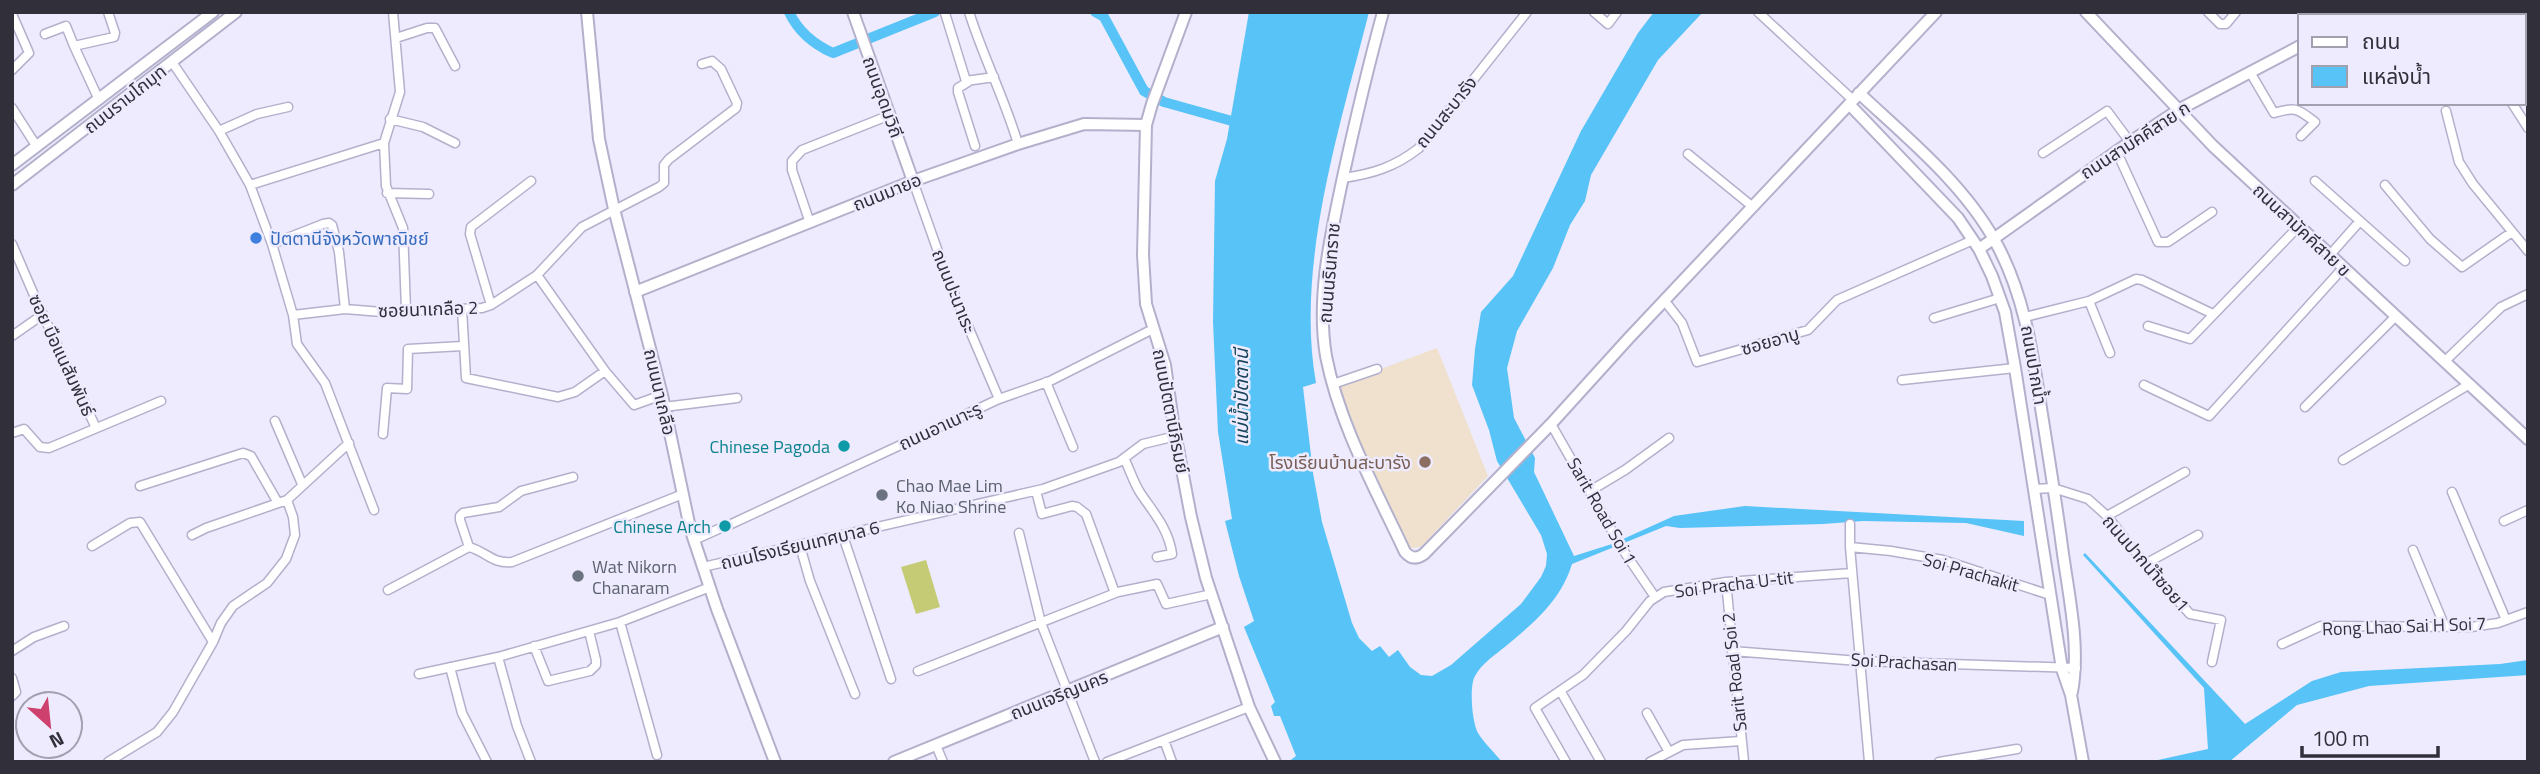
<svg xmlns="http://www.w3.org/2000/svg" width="2540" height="774" font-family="'Titillium Web','Noto Sans Thai',sans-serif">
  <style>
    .education { fill: #efe1ce }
    .green { fill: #c4cb74 }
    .water { fill: #57c3f7 }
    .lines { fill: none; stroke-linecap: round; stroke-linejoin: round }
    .canal { stroke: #57c3f7; stroke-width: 10 }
    .street-casing { stroke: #b3b0cc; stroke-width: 11 }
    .secondary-casing { stroke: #b3b0cc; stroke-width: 14 }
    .street { stroke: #fff; stroke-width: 8 }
    .secondary { stroke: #fff; stroke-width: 10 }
    .shop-dot { fill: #3f7fe0; stroke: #edebfd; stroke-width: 2.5 }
    .culture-dot { fill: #0f9aa8; stroke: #edebfd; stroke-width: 2.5 }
    .education-dot { fill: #8d6e63; stroke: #edebfd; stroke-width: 2.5 }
    .worship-dot { fill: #6b7280; stroke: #edebfd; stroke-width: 2.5 }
    .labels { text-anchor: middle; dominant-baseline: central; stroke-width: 5; stroke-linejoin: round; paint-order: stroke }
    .street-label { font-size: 18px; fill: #302f3a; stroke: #edebfd }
    .shop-label { font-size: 18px; fill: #366cbe; stroke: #edebfd; text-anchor: start }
    .culture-label { font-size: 18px; fill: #0d838f; stroke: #edebfd; text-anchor: end }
    .education-label { font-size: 18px; fill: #785e54; stroke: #edebfd; text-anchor: end }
    .worship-label { font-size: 18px; fill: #5b616d; stroke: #edebfd; text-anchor: start }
    .water-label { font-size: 19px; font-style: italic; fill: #164359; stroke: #edebfd }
  </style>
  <rect width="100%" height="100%" fill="#edebfd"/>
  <path class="education" d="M1437,348L1488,476L1421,547L1413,548L1406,546L1361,448L1338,385Z"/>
  <path class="green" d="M926,560L940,607L916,614L901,567Z"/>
  <path class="water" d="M1249,12H1369C1340,127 1295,265 1316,383L1303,387L1313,473L1322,522L1352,623L1359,638L1372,651L1380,646L1389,657L1398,650L1410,667L1421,675L1432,676L1451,665L1521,604L1541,577L1546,566L1547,554L1541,535L1497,461L1489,430L1472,385L1475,349L1481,312L1513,276L1581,131L1638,33L1654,12H1703L1658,60L1591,175L1585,201L1570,225L1553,268L1517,331L1507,368L1514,418L1535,458L1534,472L1574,556L1612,544L1674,516L1745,506L2024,521V536L1966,523L1863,521L1823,524L1680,528L1666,526L1572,564C1561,600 1534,623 1506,646C1495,655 1482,663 1475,676C1469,686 1472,723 1478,733C1484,743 1494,752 1502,762H1288L1296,756L1280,716H1274L1271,706L1275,702L1244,627L1254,621L1239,576L1225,521L1232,519L1218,432L1213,322L1215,181L1227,139Z
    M2085,553L2245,724L2312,681L2341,672L2500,664L2528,660V675L2369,686L2297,705L2229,762H2149L2208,749L2204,688L2083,555Z"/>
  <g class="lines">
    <path class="canal" d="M789,12C798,31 815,45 833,53L935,12
      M1095,12L1104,17L1144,91L1164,102L1239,123"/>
    <defs>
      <path id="street" d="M393,12L400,92L384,143L386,186L403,228L406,310
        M969,12C983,57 1005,99 1018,144
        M1594,12L1608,24L1617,12
        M1758,12L1853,100
        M2208,12L2220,24H2226L2236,12
        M2501,12L2503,16
        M945,13L966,81L994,77
        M12,14L29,53L12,70
        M2454,15V16
        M2524,28L2528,27
        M45,34L66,26L74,46
        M396,38L427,28H435L455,66
        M172,62L219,131L250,185L272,244L293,315L297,344L325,383L374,510
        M2250,72L2274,113C2296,106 2298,109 2315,122L2301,136
        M968,82L958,88V92L975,146
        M99,100L74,46L114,37L115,33L108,12
        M2512,103L2528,128
        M12,108L37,147
        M2446,111L2459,162L2473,184L2528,251
        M390,119L423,127L455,143
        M219,131L257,114L288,107
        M2116,150L2158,242H2168L2212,212
        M2043,153L2107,111L2130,142
        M1688,154L1753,207
        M1343,178C1372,174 1395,167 1419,148L1527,12
        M913,181L947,277L999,399
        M2315,181L2405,261
        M250,185L384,143
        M2385,185L2430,239L2462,267L2512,232
        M387,193L429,194
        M810,223L792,170V161L802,150L890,115
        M12,244L37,302L96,428
        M272,244L323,224L329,223L332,225L339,252L345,309
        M2329,256L2360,221
        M537,275L605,371L634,405L662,395
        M1664,300L1682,323L1697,362L1808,330L1837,300L1973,240
        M2089,301L2110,353
        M491,305L470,234L471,227L531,181
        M462,309L466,378L558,397L575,392L605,371
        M293,315L345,309L382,312L482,308L491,305L537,275L582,227L659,187L664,183V165L669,159L736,108L737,103L721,69L712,61L702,64
        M2025,317L2089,301L2136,279L2142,280L2213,314
        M1934,318L2000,298
        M2148,326L2190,339L2298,227
        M12,336L42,315
        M2444,362L2501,307L2528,294
        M1902,380L2015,368
        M1046,382L1073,447
        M1333,384L1377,369
        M2144,385L2209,416L2343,268
        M664,407L737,398
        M2305,407L2395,317
        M275,421L302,484
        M1551,424L1623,550L1655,597
        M12,433L24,429L40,447L49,448L161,401
        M383,434L387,388L407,389L408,349L463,346
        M1124,458C1130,470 1134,484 1141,494C1154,513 1169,530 1172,554L1157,557
        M2343,460L2468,385
        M140,486L243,453L251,456L278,503
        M2034,489L2053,488L2088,499L2107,516L2145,564L2190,614L2221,620L2212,662
        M1036,491L1042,514L1072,506L1077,507L1086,514L1115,593
        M1590,491L1625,470L1669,438
        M2452,492L2506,620
        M2107,516L2185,472
        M2504,521L2528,510
        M1850,524V547L1869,762
        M727,526L999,399L1050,381L1153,329
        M1019,533L1041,623L1095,762
        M192,535L206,528L287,500L349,443
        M843,536L891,679
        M694,540L723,527
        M92,546L130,523L140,522L213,642
        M800,546L810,581L855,694
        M469,547L460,520V516L463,513L499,507L521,491L573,477
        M1850,547L1891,551L1943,560L2050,595
        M2413,550L2445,627
        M2145,564L2198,535
        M703,567L1043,489L1119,462L1143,444L1176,436
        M1726,582L1744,762
        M388,590L469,547C487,552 492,564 512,562L683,494
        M620,622L657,755
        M2282,644L2321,626L2471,627L2498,623L2528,612
        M534,646L548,681L590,671L596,665V660L589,631
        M12,651L34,637L64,626
        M1732,651L1859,661L2076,668
        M498,657L517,726L531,762
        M450,667L462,713L487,762
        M918,671L1118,592L1157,584L1166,604L1212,594
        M419,674L498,657L620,622L710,587
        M12,678L16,692L12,696
        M1561,692L1601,762
        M1647,713L1669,752
        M1164,740L1172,762
        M936,745L943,762
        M108,762L157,732L173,712L213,642L221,623L233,606L267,583L286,559L295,535L293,517L287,500
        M1107,762L1249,707
        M1566,762L1535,708L1583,675L1626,631L1650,601L1664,592L1726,582L1852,573
        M1650,762L1683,745L1741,741
        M1939,762L2017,749"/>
      <path id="secondary" d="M587,12L599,139L614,209L662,395L690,528L717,609L775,762
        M853,12L913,181
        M1186,12L1152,104L1146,125L1143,255L1146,304L1165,365L1173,422L1191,517L1206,578L1249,707L1275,762
        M1383,12C1368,67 1355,122 1343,177C1331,234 1316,297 1326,356C1339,424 1376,490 1405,552C1411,559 1417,559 1424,554L1551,424L1628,339L1936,12
        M2086,12L2213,146L2528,439
        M2357,16L2364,12
        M1859,93C1906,137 1963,183 1995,241C2024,293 2032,350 2041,408C2048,452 2055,496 2061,539C2067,589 2081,643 2072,692
        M1849,104L1958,218L1979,249L1992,276L2005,312L2015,368L2062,669L2071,695L2083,762
        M12,165L213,12
        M12,185L236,12
        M1979,249L2130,142L2180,109L2300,46
        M635,292L913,181L1018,144L1084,124L1146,125
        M894,762L1223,627"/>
    </defs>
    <use href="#street" class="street-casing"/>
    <use href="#secondary" class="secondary-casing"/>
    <use href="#street" class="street"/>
    <use href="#secondary" class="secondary"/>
  </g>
  <circle class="shop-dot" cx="256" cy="238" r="7"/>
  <g class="culture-dot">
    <circle cx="844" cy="446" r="7"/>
    <circle cx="725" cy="526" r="7"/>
  </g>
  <circle class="education-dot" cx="1425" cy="462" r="7"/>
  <g class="worship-dot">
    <circle cx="882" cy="495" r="7"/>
    <circle cx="578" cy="576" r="7"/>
  </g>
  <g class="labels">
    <g class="street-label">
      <text transform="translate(883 97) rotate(70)">ถนนอุดมวิถี</text>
      <text transform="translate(125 99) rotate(-38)">ถนนรามโกมุท</text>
      <text transform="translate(1446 112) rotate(-51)">ถนนสะบารัง</text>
      <text transform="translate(2135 140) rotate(-33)">ถนนสามัคคีสาย ก</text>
      <text transform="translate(887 192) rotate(-22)">ถนนมายอ</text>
      <text transform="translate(2302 230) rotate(43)">ถนนสามัคคีสาย ข</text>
      <text transform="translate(1329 273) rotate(-85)">ถนนนรินทราช</text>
      <text transform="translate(954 291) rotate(68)">ถนนปะนาเระ</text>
      <text transform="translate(428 309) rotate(-2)">ซอยนาเกลือ 2</text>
      <text transform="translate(1770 341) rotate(-16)">ซอยอาบู</text>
      <text transform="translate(62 355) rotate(65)">ซอย บือแนสัมพันธ์</text>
      <text transform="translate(2034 365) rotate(80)">ถนนปากน้ำ</text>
      <text transform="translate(660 392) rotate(77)">ถนนนาเกลือ</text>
      <text transform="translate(1171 411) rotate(79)">ถนนปัตตานีภิรมย์</text>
      <text transform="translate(940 426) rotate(-25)">ถนนอาเนาะรู</text>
      <text transform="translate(1602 511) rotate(60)">Sarit Road Soi 1</text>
      <text transform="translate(800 545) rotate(-13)">ถนนโรงเรียนเทศบาล 6</text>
      <text transform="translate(2146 563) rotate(49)">ถนนปากนำ้ซอย1</text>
      <text transform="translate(1971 572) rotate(16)">Soi Prachakit</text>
      <text transform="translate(1734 584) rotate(-7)">Soi Pracha U-tit</text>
      <text transform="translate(2404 626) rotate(-2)">Rong Lhao Sai H Soi 7</text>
      <text transform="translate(1904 662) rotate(3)">Soi Prachasan</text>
      <text transform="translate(1734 672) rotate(-96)">Sarit Road Soi 2</text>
      <text transform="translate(1059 695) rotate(-22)">ถนนเจริญนคร</text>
    </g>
    <g class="shop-label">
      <text x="270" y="238">ปัตตานีจังหวัดพาณิชย์</text>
    </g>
    <g class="culture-label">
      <text x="830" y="446">Chinese Pagoda</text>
      <text x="711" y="526">Chinese Arch</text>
    </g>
    <g class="education-label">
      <text x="1411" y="462">โรงเรียนบ้านสะบารัง</text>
    </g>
    <g class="worship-label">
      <text x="896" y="485">Chao Mae Lim<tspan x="896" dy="21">Ko Niao Shrine</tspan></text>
      <text x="592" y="566">Wat Nikorn<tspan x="592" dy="21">Chanaram</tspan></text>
    </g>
    <g class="water-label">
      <text transform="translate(1240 397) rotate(-90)">แม่น้ำปัตตานี</text>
    </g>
  </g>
  <rect width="2540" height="774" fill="none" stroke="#302f3a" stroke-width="28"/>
  <rect x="2298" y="14" width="228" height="91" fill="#edebfd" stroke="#a1a0af" stroke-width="2"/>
  <rect x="2312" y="37" width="35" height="10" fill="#ffffff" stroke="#a1a0af" stroke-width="2"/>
  <text x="2362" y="49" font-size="21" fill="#302f3a">ถนน</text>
  <rect x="2312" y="66" width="35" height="21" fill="#57c3f7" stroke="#a1a0af" stroke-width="2"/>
  <text x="2362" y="84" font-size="21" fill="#302f3a">แหล่งน้ำ</text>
  <g transform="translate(49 725) rotate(153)"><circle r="33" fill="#edebfd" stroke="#a1a0af" stroke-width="2"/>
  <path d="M0-5L12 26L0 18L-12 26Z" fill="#ce406d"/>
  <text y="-10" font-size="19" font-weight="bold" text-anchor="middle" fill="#302f3a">N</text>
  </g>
  <path d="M2302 746v10h136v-10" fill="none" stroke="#302f3a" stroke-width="3.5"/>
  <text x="2312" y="746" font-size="21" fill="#302f3a" stroke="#edebfd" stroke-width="5" paint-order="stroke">100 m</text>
</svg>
